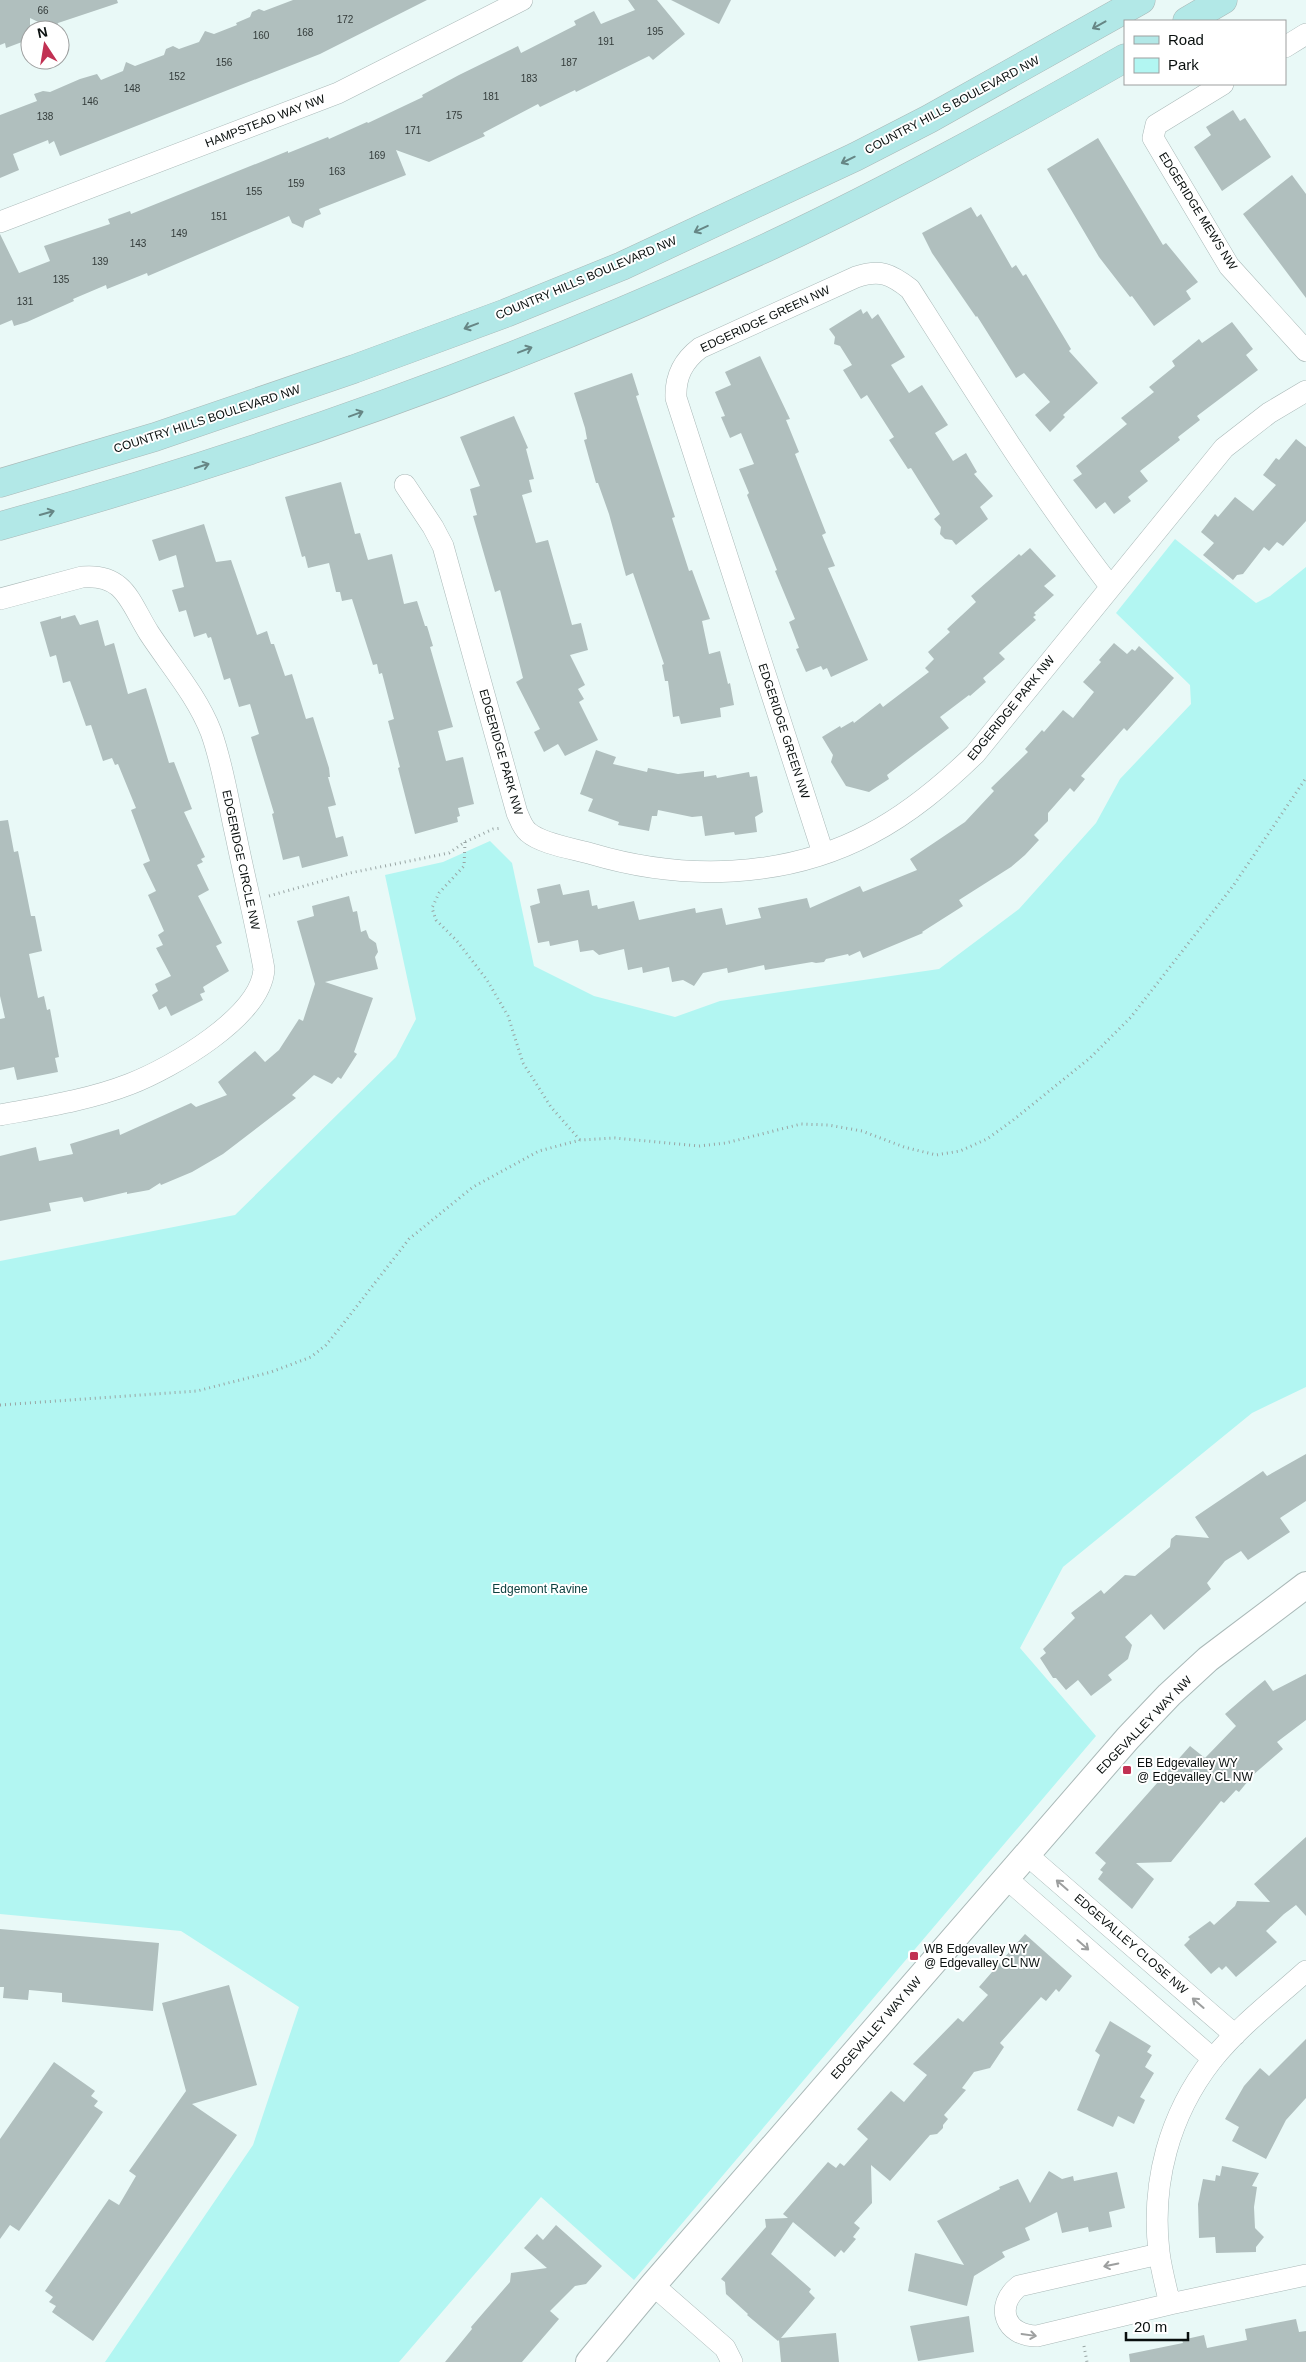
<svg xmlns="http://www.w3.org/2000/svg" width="1306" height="2362" font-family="Helvetica,sans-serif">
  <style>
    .green { fill: #b2f6f2 }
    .building { fill: #b0bfbe }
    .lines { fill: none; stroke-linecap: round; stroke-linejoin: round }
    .minor-casing { stroke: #aab9b8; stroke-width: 22 }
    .tertiary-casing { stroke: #aab9b8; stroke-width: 28 }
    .secondary-casing { stroke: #aab9b8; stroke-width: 29 }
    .path { stroke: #99a5a4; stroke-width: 3; stroke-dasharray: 1 4; stroke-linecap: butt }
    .minor { stroke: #fff; stroke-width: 21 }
    .tertiary { stroke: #fff; stroke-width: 26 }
    .secondary { stroke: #b2e8e7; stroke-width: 28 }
    .oneway { stroke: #668685 }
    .oneway2 { stroke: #9d9f9f }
    .poi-dot { fill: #c13153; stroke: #fff; stroke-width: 2 }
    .labels { text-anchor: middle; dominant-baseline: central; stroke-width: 4; stroke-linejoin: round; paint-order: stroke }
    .number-label { font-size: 10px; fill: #333b3a }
    .street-label { font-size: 12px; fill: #090f0e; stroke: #fff }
    .park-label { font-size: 12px; fill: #0d4140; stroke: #fff }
    .poi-label { font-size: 12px; fill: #090f0e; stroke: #fff; text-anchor: start }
  </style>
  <rect width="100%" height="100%" fill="#e9f9f7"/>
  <path class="green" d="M1175,539L1256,603L1270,596L1306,567V1387L1252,1413L1063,1567L1020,1648L1096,1736L634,2280L541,2197L399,2362H105L253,2145L299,2007L181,1931L0,1914V1261L235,1215L396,1057L416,1019L385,875L443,862L490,841L512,863L534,966L594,996L675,1017L720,1001L939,969L1019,909L1096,823L1120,779L1191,704L1190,685L1116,613Z"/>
  <path class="building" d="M0,0H117L118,3L58,23L55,30L30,18V39L6,48L5,43L0,45Z
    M293,0H427L320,54L60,156L54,141L49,144L48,140L13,154L19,170L0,178V115L37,101L34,94L43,91L50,92L80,79L97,74L101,80L123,71L126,62L135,66L164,55L166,49L173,46L179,49L199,42L205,31L214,34L237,25L236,23L250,17L252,12L259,9L264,11Z
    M628,0H657L685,34L653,60L649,56L576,92L575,90L540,107L538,104L483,133L485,136L429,162L396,150L406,175L319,209L321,214L305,221L303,228L292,223L289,216L148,276L147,273L107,289L106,285L73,299L74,301L27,322L14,326L12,320L0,325V234L19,273L50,261L44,246L110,224L108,219L130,211L131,214L288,151V153L328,137L329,139L367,122L368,123L423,97L422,95L459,75L518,46L521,53L576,25L574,21L594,11L601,24L635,10Z
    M671,0H731L719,24Z
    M1233,110L1240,121L1245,118L1271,157L1222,191L1194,147L1211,135L1206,127Z
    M1098,138L1163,245L1166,243L1198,282L1186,291L1191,299L1154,326L1132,296L1130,297L1099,257L1047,169Z
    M1292,175L1306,194V298L1243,214Z
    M971,207L977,217L981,214L1012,268L1016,265L1023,276L1026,274L1071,349L1069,351L1098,383L1063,415L1065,417L1050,432L1035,415L1050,402L1024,373L1016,378L977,316L976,317L932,253L922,233Z
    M861,309L863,314L867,311L872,319L878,314L905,357L891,365L909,393L922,385L948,425L935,433L953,461L966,453L977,472L974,474L993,496L980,507L988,519L956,545L952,540L945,539L940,534L941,527L934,519L940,514L911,468L908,469L889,440L894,437L867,395L861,399L843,370L852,365L840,346L834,344L835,337L829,329Z
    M1232,322L1253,349L1246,355L1258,370L1197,416L1200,420L1178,437L1180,440L1140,471L1148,481L1128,497L1131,501L1114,514L1105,502L1096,509L1073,480L1082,474L1076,466L1127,424L1121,418L1154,392L1149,387L1175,366L1172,361L1199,339L1202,343Z
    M760,356L790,419L786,420L799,452L795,454L826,533L822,535L835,566L828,568L868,660L831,677L827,668L823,670L821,666L806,672L796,649L799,648L789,622L795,619L775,571L777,570L747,495L749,493L739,469L754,464L741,433L730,438L721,417L725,416L715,392L731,385L725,372Z
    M632,373L639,395L636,396L675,517L672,518L689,571L692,570L710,619L702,621L709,654L720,651L728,684L730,683L734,705L720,708L721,717L681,724L679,716L673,717L668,681H665L662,665L664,664L633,573L626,576L609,514L598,483H596L584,440L587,439L585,428L574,393Z
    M514,416L528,448L526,449L534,479L529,480L532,492L522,495L536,543L548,540L572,625L581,623L588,650L570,655L585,685L578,689L584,699L579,702L598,740L565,756L558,744L544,752L534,732L540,729L516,682L523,678L515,647L500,590L495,592L473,516L477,515L470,489L480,486L460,437Z
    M1296,439L1306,447V521L1283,546L1277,542L1269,551L1264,547L1243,574L1237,575L1233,580L1203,555L1214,543L1201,532L1215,514L1218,517L1235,497L1253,511L1276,485L1263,475L1276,458L1279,460Z
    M341,482L355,534L360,533L368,560L392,554L404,604L417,601L425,626H427L433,646L430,647L453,727L438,731L446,761L463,757L474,804L458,808L460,816L457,817L458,822L415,834L398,768L400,767L388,721L394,719L382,673L379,674L377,664L373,665L352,599L342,601L340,592H336L329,563L308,568L305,556L302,557L285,497Z
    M204,524L216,562L231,560L257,635L267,631L271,644H274L285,676L292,674L306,719L313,717L329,768L330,777H328L336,805L328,807L336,838L343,836L348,856L302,868L299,856L283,860L272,814L274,813L251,737L259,734L250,704L239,707L230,678L224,680L211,637L208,638L206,633L194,637L186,610L179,612L172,590L184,587L176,555L159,561L152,540Z
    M1030,548L1056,576L1044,586L1054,595L1034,613L1036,615L1033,617L1036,620L999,653L1005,659L983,678L986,682L970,696L969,695L940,717L949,728L887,775L889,779L869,792L846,786L831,762L833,755L822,737L840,726L841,728L853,721L854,723L880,703L883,707L929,672L925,668L934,659L928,652L950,632L947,629L976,602L971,596L1019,554L1021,556Z
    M75,615L80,625L98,620L105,646L114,643L128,694L146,688L169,763L174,762L192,809L184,812L205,857L201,859L203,862L197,865L209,890L198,896L222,943L216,946L229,971L203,987L205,992L200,994L203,1000L171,1016L166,1006L159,1010L152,995L158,991L155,984L171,976L156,948L163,945L158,935L164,931L148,895L156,891L143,864L150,861L131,810L136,808L118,764L115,765L112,758L103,761L91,725L86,726L70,681L63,683L56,655L50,657L40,622L61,616V619Z
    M1114,643L1127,654L1132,649L1135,651L1139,646L1174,678L1127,731L1124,728L1081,776L1085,779L1074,792L1070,788L1048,813V821L1034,835L1039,840L1025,855L1011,867L959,900L963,906L922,932L923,933L863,958L860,951L849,956L848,954L826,959L824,962L816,963L812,962L765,970L764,965L728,973L727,968L703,973L694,986L683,980L672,982L669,967L643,973L642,967L628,970L624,949L599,955L593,950L580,952L578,940L550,946L549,941L538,943L530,906L540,903L537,889L560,884L563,895L589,890L592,906L597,905L598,909L634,901L639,920L695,908L696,913L722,908L726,925L761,918L758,908L807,898L810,908L860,886L863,892L917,870L910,859L965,822L994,791L991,788L1028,752L1025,749L1042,730L1044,732L1063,710L1073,718L1094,692L1083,682L1101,662L1099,660Z
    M596,750L616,757L613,764L647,772L648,768L678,774L704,771V777L716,775L717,778L749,772L750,777L757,776L763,812L755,817L757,832L735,835L734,832L705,836L702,816L692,817L658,810L657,816H652L649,831L618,825L619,822L588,811L593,799L580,794Z
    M8,820L14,852L18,851L31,916H35L42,951L29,954L38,998L44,996L47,1010L50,1009L59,1057L55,1058L58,1072L17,1080L14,1067L0,1070V1019L5,1018L0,996V821Z
    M349,896L353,912L357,911L361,932L366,930L369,938L376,943L378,952L375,957L378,969L325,982L373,998L354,1052L357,1054L341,1079L338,1077L332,1084L314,1075L292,1095L296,1098L223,1154L192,1172L161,1185L160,1183L149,1190L127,1194V1192L84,1202L82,1197L49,1203L51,1211L0,1221V1156L36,1147L39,1161L73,1154L70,1144L119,1129L120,1135L191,1103L196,1107L227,1095L218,1082L255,1051L265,1062L279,1050L299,1019L303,1021L315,984L297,921L314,916L312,906Z
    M1306,1454V1501L1280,1518L1290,1532L1248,1560L1241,1551L1225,1561L1207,1583L1211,1589L1164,1630L1151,1614L1125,1637L1132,1645L1128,1659L1108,1675L1112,1680L1091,1696L1078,1680L1066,1690L1056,1678H1053L1040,1658L1046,1653L1043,1649L1075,1618L1071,1613L1101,1590L1104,1594L1125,1575L1135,1576L1170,1547L1171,1539L1176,1535L1209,1538L1195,1517L1263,1471L1267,1476Z
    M1306,1674V1720L1277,1742L1283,1749L1253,1775L1239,1792L1236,1790L1224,1803L1221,1801L1171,1862L1136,1863L1154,1879L1132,1909L1098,1879L1103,1872L1100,1870L1106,1863L1095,1853L1190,1746L1205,1758L1236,1726L1225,1714L1248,1694L1265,1680L1273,1691Z
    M1306,1837V1916L1296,1905L1284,1914L1266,1931L1277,1942L1236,1977L1226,1966L1222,1970L1219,1967L1211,1974L1184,1945L1190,1939L1188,1937L1210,1921L1214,1925L1235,1906L1237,1901L1270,1902L1254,1884Z
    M0,1929L159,1943L153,2011L62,2002V1993L29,1990L28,2000L3,1998L4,1987H0Z
    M1025,1934L1072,1976L1059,1992L1056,1989L1046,2001L1041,1997L1000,2043L1004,2047L990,2068L974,2072L962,2088L966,2090L944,2115L948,2119L943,2125V2128L937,2134L930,2135L890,2181L871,2165L872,2203L854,2223L860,2228L853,2237L856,2239L844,2253L841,2250L835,2257L793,2222L771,2254L811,2289L809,2292L815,2298L781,2338L836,2333L839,2362H781L779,2340L778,2341L747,2315L748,2314L726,2294L725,2282L721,2279L766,2227L765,2219L788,2218L783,2214L828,2162L836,2168L840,2163L844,2166L868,2139L857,2129L891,2091L904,2102L927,2075L913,2064L958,2018L963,2022L988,1995L979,1987Z
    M229,1985L257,2085L192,2104L237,2135L93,2341L52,2312L56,2306L49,2302L53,2297L45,2291L109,2199L119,2205L136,2176L129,2171L186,2091L162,2003Z
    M1110,2021L1151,2046L1147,2052L1152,2055L1145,2067L1154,2073L1140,2097L1145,2100L1134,2124L1118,2116L1113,2127L1077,2110L1100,2055L1095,2051Z
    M1306,2039V2098L1286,2120L1266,2159L1232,2141L1239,2127L1225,2119L1244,2086L1260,2068L1269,2076Z
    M54,2062L95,2091L91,2096L98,2101L94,2106L103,2112L19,2231L10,2225L0,2239V2139Z
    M1222,2166L1259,2173L1252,2186L1257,2187L1254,2207L1255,2228L1264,2237L1256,2247V2252L1216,2253L1215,2237L1199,2238L1198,2204L1203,2179L1215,2181L1216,2175L1220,2176Z
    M1049,2171L1062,2179L1073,2176L1074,2181L1117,2172L1125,2208L1109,2212L1112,2227L1089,2232L1088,2227L1062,2233L1057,2212L1025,2228L1030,2240L1002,2252L1005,2257L974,2276L967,2306L908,2291L915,2253L964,2265L937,2221L1000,2189L999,2187L1018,2179L1030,2203Z
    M556,2225L602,2266L586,2284L575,2286L550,2311L559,2319L522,2362H445L472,2329L471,2327L510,2282L511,2273L547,2268L524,2248L537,2234L543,2240Z
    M969,2316L974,2352L918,2361L910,2326Z
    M1296,2319L1299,2332L1306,2331V2362H1130L1129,2354L1183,2343L1182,2340L1204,2335L1207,2348L1247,2340L1245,2329Z"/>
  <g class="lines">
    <defs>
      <path id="minor" d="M1285,47L1306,34
        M1223,84L1156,125L1153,138L1229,266L1306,351
        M0,222L338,93L522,0
        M405,485L433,527L443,546L517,813C520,819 522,827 528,832C541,844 575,849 592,854C683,881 785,879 870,834C910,813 943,785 975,754L1224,448L1269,413L1306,391
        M0,599L82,577C125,573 130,603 149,633C170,665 197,696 211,732C223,765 228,801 236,836C245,880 256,924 264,969C261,1017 171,1068 130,1084C89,1100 43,1107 0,1115
        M823,853L676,398C675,376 683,361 700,348L856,277C880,269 891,274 910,289C974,390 1037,491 1110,586
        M1026,1854L1235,2035
        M1006,1878L1213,2059
        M1306,1971C1275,1999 1239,2026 1212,2060C1169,2115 1151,2183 1159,2252C1161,2269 1166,2287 1170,2304L1306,2275
        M1159,2254L1019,2286C994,2306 1005,2336 1037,2336L1170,2304
        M653,2285L725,2348L732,2362"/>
      <path id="tertiary" d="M589,2362L653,2285L1128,1738L1169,1695L1208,1659L1306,1585"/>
      <path id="secondary" d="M1187,21L1223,0
        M0,483L155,437L354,369L506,313L622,266L855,157L929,119L1141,0
        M0,526C264,453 524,360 772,245C893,188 1009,124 1125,58"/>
    </defs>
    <use href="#minor" class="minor-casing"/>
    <use href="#tertiary" class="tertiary-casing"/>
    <use href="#secondary" class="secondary-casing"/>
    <path class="path" d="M465,842L464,866L439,893L432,908L436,920L457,941L487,980L508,1016L523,1063L551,1107L580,1140
      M269,896L350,873L449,853L465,842L493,829L502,828
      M0,1405L197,1391L271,1372L311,1357L326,1345L343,1324L409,1239L473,1187L539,1151L580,1140L615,1138L699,1146L726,1143L801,1124L828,1125L862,1131L904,1147L936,1155L960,1151L987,1139L1012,1121L1090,1058L1131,1017L1233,886L1306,778
      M1084,2346L1087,2362"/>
    <use href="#minor" class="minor"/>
    <use href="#tertiary" class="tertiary"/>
    <use href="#secondary" class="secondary"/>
  </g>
  <defs><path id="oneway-shaft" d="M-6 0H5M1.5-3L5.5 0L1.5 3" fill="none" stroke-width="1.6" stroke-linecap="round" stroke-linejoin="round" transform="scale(1.25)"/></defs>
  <g class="oneway">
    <use href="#oneway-shaft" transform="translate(1099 25) rotate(151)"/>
    <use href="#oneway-shaft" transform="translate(848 160) rotate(154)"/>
    <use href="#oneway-shaft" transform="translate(701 229) rotate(155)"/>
    <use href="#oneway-shaft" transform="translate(471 326) rotate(159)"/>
    <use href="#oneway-shaft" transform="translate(525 350) rotate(-21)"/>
    <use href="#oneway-shaft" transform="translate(356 414) rotate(-20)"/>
    <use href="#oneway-shaft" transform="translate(202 466) rotate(-18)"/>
    <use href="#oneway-shaft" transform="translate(47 513) rotate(-16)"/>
  </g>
  <g class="oneway2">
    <use href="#oneway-shaft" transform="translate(1062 1885) rotate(-139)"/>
    <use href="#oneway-shaft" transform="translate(1083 1945) rotate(41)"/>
    <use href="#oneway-shaft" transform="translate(1198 2003) rotate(-139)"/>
    <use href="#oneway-shaft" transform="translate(1111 2265) rotate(168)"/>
    <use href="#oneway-shaft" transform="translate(1029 2335) rotate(8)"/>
  </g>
  <g class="poi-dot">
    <rect x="1122" y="1765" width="10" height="10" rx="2.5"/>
    <rect x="909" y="1951" width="10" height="10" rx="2.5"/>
  </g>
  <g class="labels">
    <g class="number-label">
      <text x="43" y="10">66</text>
      <text x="345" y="19">172</text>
      <text x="655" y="31">195</text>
      <text x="305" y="32">168</text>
      <text x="261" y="35">160</text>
      <text x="606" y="41">191</text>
      <text x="224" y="62">156</text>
      <text x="569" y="62">187</text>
      <text x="177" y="76">152</text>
      <text x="529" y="78">183</text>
      <text x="132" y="88">148</text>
      <text x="491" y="96">181</text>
      <text x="90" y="101">146</text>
      <text x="454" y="115">175</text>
      <text x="45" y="116">138</text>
      <text x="413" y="130">171</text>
      <text x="377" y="155">169</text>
      <text x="337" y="171">163</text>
      <text x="296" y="183">159</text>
      <text x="254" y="191">155</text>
      <text x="219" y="216">151</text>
      <text x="179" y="233">149</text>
      <text x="138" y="243">143</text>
      <text x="100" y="261">139</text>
      <text x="61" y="279">135</text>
      <text x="25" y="301">131</text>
    </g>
    <g class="street-label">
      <text transform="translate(952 105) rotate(-28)">COUNTRY HILLS BOULEVARD NW</text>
      <text transform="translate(265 121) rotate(-21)">HAMPSTEAD WAY NW</text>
      <text transform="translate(1198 211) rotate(58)">EDGERIDGE MEWS NW</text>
      <text transform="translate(586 278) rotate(-23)">COUNTRY HILLS BOULEVARD NW</text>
      <text transform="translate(765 319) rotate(-25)">EDGERIDGE GREEN NW</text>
      <text transform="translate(207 419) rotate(-18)">COUNTRY HILLS BOULEVARD NW</text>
      <text transform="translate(1011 708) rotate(-51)">EDGERIDGE PARK NW</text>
      <text transform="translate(784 731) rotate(72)">EDGERIDGE GREEN NW</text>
      <text transform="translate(501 752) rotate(74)">EDGERIDGE PARK NW</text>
      <text transform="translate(241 860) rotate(78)">EDGERIDGE CIRCLE NW</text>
      <text transform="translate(1144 1725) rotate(-46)">EDGEVALLEY WAY NW</text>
      <text transform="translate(1131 1944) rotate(41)">EDGEVALLEY CLOSE NW</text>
      <text transform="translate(876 2028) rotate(-49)">EDGEVALLEY WAY NW</text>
    </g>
    <g class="park-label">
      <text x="540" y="1589">Edgemont Ravine</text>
    </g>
    <g class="poi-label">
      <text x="1137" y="1763">EB Edgevalley WY<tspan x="1137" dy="14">@ Edgevalley CL NW</tspan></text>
      <text x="924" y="1949">WB Edgevalley WY<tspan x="924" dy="14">@ Edgevalley CL NW</tspan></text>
    </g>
  </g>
  <rect x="1124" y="20" width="162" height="65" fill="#ffffff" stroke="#9d9f9f"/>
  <rect x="1134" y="36" width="25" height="8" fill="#b2e8e7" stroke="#9d9f9f"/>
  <text x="1168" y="45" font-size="15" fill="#090f0e">Road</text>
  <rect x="1134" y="58" width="25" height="15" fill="#b2f6f2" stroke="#9d9f9f"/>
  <text x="1168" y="70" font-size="15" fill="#090f0e">Park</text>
  <g transform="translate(45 45) rotate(348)"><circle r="24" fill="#ffffff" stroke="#9d9f9f"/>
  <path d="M0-4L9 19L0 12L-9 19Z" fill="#c13153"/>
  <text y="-8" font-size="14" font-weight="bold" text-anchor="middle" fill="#090f0e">N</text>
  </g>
  <path d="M1126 2332v8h62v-8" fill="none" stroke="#090f0e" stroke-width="2.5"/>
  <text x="1134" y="2332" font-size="15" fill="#090f0e" stroke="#ffffff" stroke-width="4" paint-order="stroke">20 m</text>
</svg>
